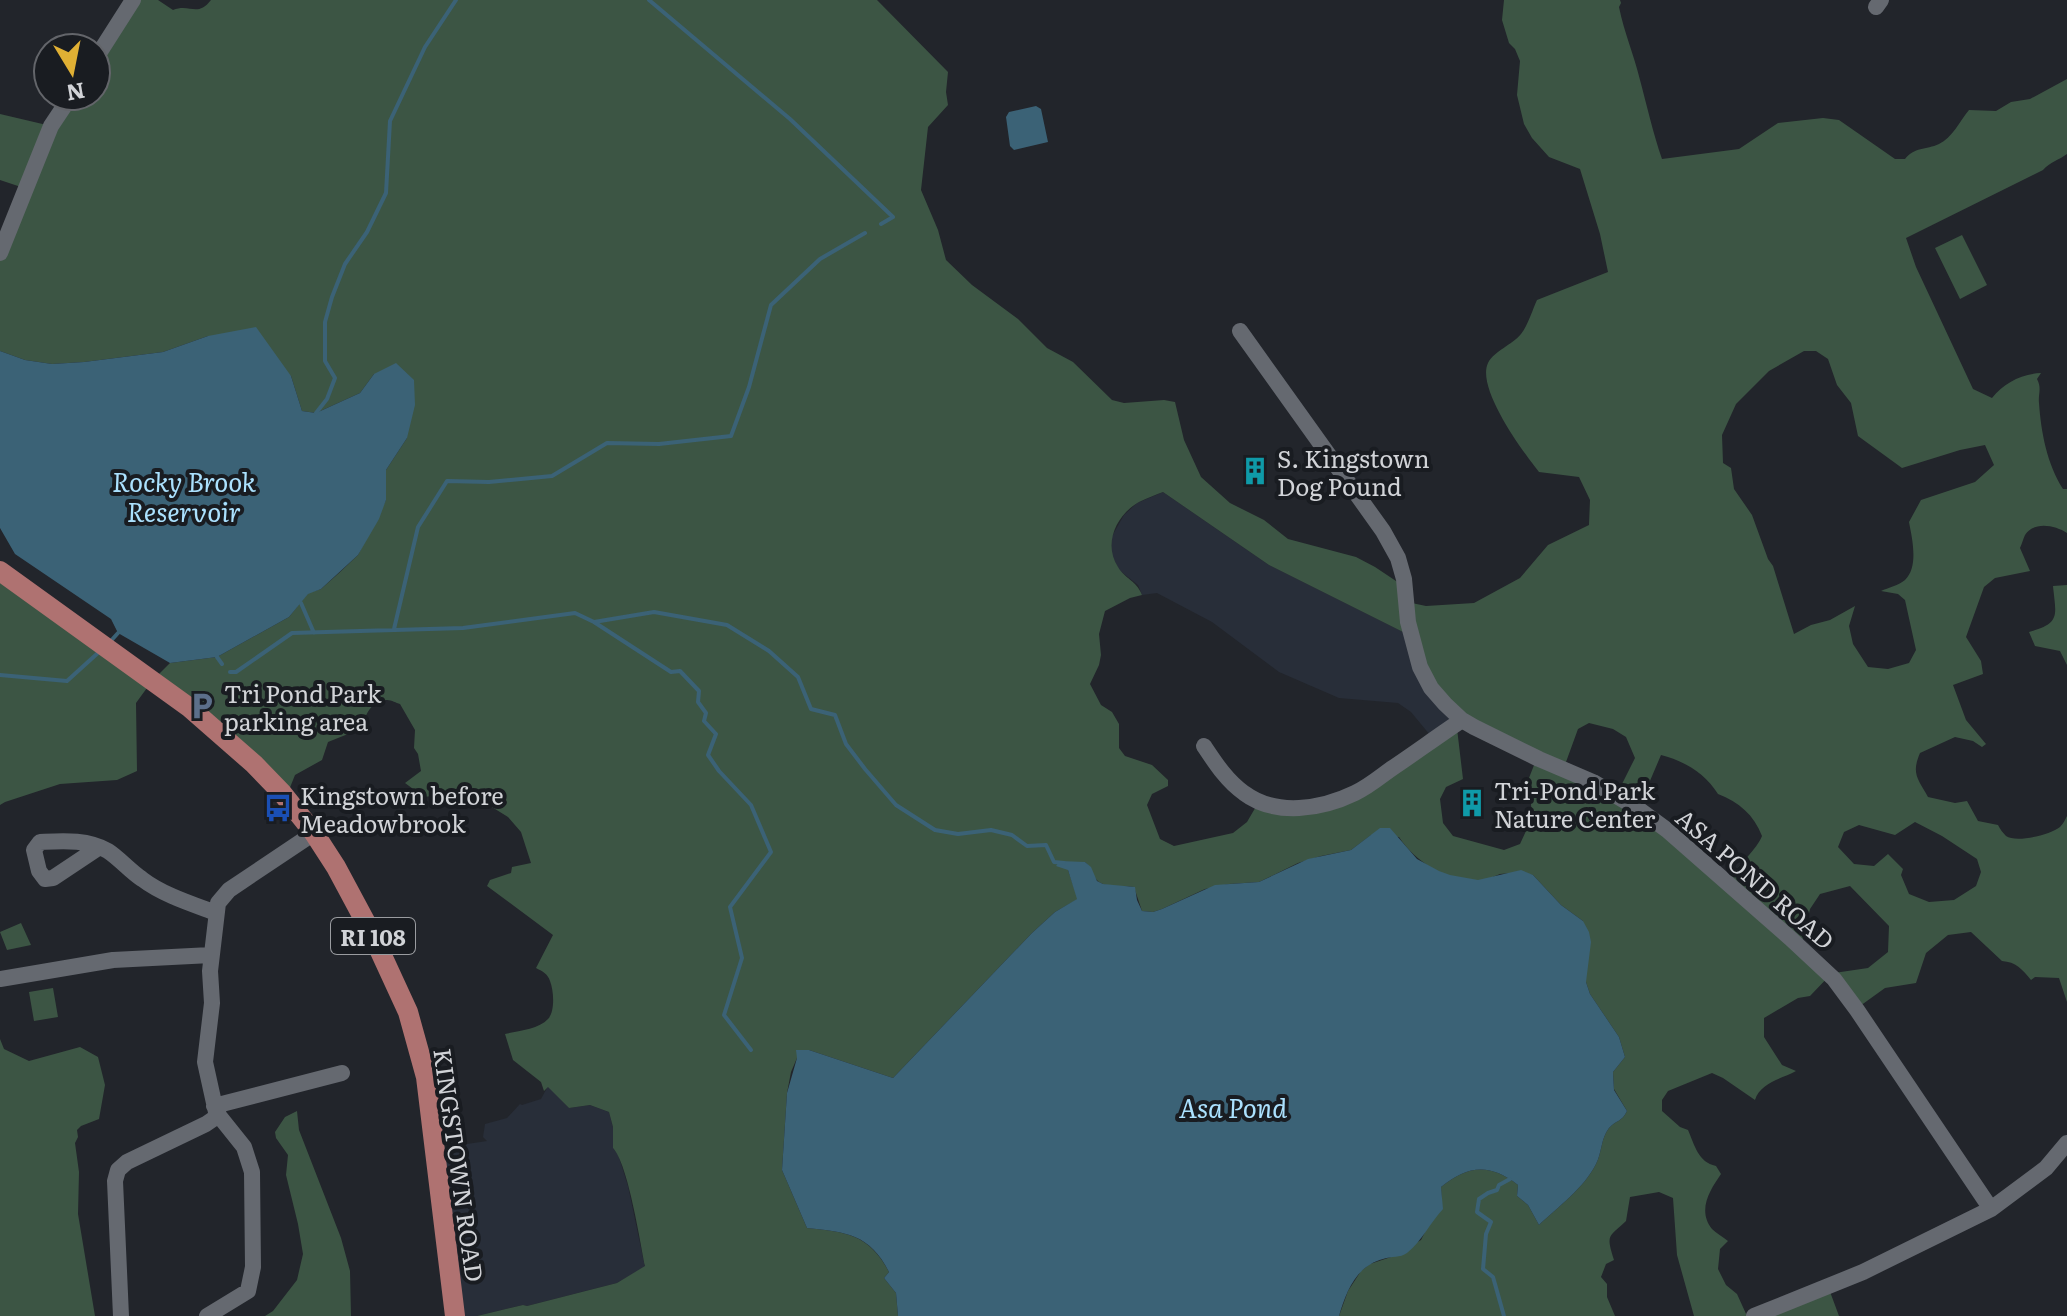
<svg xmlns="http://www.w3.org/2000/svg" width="2067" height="1316" font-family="Literata,serif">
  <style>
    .built { fill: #282e39 }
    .green { fill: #3c5544; fill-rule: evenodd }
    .water { fill: #3b6276 }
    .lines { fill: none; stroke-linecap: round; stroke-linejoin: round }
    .stream { stroke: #3b6276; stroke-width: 4 }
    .minor { stroke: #656970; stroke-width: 16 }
    .major { stroke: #af7271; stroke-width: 20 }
    .labels { text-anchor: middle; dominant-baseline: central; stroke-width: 8; stroke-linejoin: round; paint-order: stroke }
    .shield { fill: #191c21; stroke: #9a9ca0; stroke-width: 2 }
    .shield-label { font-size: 22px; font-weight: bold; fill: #d1d3d7 }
    .poi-label { font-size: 24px; fill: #d1d3d7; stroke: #191c21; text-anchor: start }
    .street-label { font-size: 24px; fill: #d1d3d7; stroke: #191c21 }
    .water-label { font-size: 26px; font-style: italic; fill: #abe1fe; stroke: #191c21 }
  </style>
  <rect width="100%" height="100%" fill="#22252b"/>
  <path class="built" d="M1163,492L1269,565L1413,637L1459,712L1430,735L1411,712L1398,703L1339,698L1279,672L1212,622L1157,593L1142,595L1138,585L1119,570L1112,556L1111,538L1124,515L1137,503Z
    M548,1086L569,1108L590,1105L609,1112L613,1127V1148L618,1154L628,1186L645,1267L617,1283L527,1306L523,1305L477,1316H455L434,1149L487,1141L483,1137L485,1124L507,1118L520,1104L522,1105L541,1099Z"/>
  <path class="green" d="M135,0H158L173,10C190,3 197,18 211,0H877L948,72L946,92L948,105L928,127L921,190L938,230L946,260L972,285L1018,319L1047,348L1073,362L1112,400L1124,403L1164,400L1175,402L1184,440L1201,477L1230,503L1264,520L1288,539L1356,557L1375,567L1402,585L1407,602L1426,606L1474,603L1520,578L1548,545L1589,525L1590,500L1579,477L1539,472C1523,452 1476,388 1488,363C1494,351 1512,345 1521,334C1528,325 1532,311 1537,300L1608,272L1600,234L1580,169L1549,157L1532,138L1524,124L1517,95L1520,61L1515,49L1509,43L1502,20L1504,0H1620L1621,3L1619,7C1624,32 1634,55 1640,80C1647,106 1653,133 1662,159L1739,149L1778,123L1823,118L1839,120L1895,159H1905C1914,147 1926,150 1939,144C1952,138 1960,121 1969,110L1996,111L2011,102L2030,99L2067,79V154C2059,160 2050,162 2043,170L1906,238L1916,267L1973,389L1992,398C2004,383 2021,374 2041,373L2037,379C2042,388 2038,394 2039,403C2041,432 2047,464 2063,489H2067V533C2055,525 2034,521 2025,535C2023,539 2022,544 2020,548L2030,571L1995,578L1984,587L1966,637L1981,661L1983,674L1953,685L1966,720L1986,744L1982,747L1973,741L1955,737L1920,753C1911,774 1918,779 1928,797L1955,803L1967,801L1978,821L1998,825C2000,829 2003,833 2006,836C2016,843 2050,835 2060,827C2063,824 2065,820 2067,816V1002L2059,978L2035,977L2031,980C2022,969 2016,962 2002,961L1971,932L1948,935L1926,953L1916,983L1885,988L1860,1006L1832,973L1810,996L1798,998L1764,1018V1037L1782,1065L1796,1071C1781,1079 1760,1083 1755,1100L1723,1078L1712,1073L1668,1091L1662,1100V1111L1680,1127L1688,1130C1695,1146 1698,1162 1716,1166L1721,1174C1710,1190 1697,1210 1712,1229C1716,1233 1723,1237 1728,1241L1720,1249L1718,1269L1726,1285L1737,1294L1747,1316H1694L1677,1255L1673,1198L1659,1192L1630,1197L1626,1221C1608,1238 1606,1234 1614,1260L1606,1264L1601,1277L1607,1284V1297L1615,1316H1339L1348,1291L1361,1271L1370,1264L1391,1257L1421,1240L1430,1222L1442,1209L1441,1187C1468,1165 1490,1163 1518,1185L1517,1196L1528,1205L1539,1225C1558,1207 1584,1188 1596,1164C1602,1152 1601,1138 1609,1128C1616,1120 1622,1122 1627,1111L1614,1089L1613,1072L1625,1057L1619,1037L1590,994L1586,982L1583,921L1561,905L1533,875C1523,874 1510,872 1500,874C1494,876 1489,879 1482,880C1449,883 1416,863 1399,837L1371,835L1351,850L1321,856L1298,863L1259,882L1229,884L1205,889L1162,909L1153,912L1142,911L1134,887C1124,886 1102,888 1096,879C1091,872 1092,868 1085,862L1075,863L1068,870L1078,899L1055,912L1032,933L893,1078L809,1050L797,1058L791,1072L787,1093L782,1170L807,1228C846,1232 869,1234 889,1272L884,1278L896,1293L898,1316H477L523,1305L527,1306L617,1283L645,1266C640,1241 628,1164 613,1148V1127L609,1112L590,1105L569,1108L548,1087L544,1091L541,1082L513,1060L505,1034C518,1031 539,1029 548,1019C555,1012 554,991 550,981C548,974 542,971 536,968L553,935L487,886L490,880L511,873L512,867L531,863L521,832L508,817L479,799L462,792L424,797L405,783L421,771L418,754L414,748L415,730L400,704C396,703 392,700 387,700C372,700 364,715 363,728L328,742L322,760L295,775L289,790L152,681L136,703L137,771L117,780L60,784L5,802L0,805V570L152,681L170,663L217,657L289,617L308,593L321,589L339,573L358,555L386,500V470L407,438L374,374L360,393L316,413L302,411L291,376L208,336L163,352L84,362L52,364L25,360L0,351V256L27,189L0,180V114L51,126L72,96H96V59ZM1804,351H1816L1828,359L1837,385L1851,403L1858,436L1902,468L1960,450L1985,445L1994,465L1975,482L1921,500L1909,522C1912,538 1919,567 1905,580C1899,585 1888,588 1881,591L1898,594L1905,600L1916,650L1909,663L1888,669L1868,667L1853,644L1849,626L1855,606L1830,620L1811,625L1794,634L1773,566L1768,559L1752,515L1734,489L1731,468L1723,463L1722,435L1736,404L1769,371ZM1163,492L1269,565L1413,637L1434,690L1479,726L1538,755L1527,783L1530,791L1532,818L1520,844L1504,850L1453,836L1443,823L1440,799L1446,787L1463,779L1456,720L1336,798L1281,803L1261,798L1247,822L1233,833L1174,846L1160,839L1147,805L1152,794L1168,786V780L1152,765L1125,756L1119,748V724L1112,712L1101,705L1090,684L1099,665L1101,655L1099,634L1105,611L1130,598L1142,595C1136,580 1125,579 1118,567C1103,544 1116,515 1139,502C1147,498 1155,495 1163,492ZM1589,723L1613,729L1626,737L1635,758L1619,790L1566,762L1578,729ZM1661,755C1684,761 1705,773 1718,794C1739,802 1754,815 1762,836C1757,849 1739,865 1729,877L1641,802ZM1915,822L1942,836L1977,859L1981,872L1976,886L1954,900L1929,902L1909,894L1901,875L1903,869L1888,854L1874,866L1854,864L1838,847L1844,832L1859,825L1895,835ZM1850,886L1889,926L1888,952L1868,968L1834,973L1802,942L1810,909L1820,894Z
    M1962,235L1987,285L1960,299L1935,248Z
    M2067,585V665L2060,651L2035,646L2029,632C2061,623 2056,616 2053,586Z
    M21,923L31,945L7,950L0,932Z
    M53,988L58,1017L34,1021L29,992Z
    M0,1039L4,1049L29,1061L80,1047L98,1057L105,1085L99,1119L81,1126L77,1130L78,1137L75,1143L79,1172L78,1214L95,1316H0Z
    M297,1111L299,1130L341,1238L350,1271L351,1316H265L273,1311L297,1280L303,1254L298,1224L286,1175L288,1155L276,1138L275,1132L285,1117Z
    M1829,1289L1839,1316H1760Z"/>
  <path class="water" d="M1036,106L1041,109L1048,142L1014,150L1010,146L1006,117L1009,112Z
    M256,327L291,376L302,411L316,413L360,393L374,374L396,363L414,380L415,405L407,438L386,470V500L379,519L358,555L321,589L308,594L289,617L217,657L170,663L118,633L111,619L15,554L0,528V351L25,360L52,364L84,362L163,352L208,336Z
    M1380,828H1390L1417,859L1439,871L1450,875L1478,880L1521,870L1533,875L1561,905L1583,921L1589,932L1591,942L1586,982L1590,994L1619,1037L1625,1057L1613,1072L1614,1090L1627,1111C1622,1122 1616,1120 1609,1128C1601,1138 1602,1152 1596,1164C1584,1188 1558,1207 1539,1225L1528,1205L1517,1196L1518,1185C1490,1163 1468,1165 1441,1187L1443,1209C1429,1224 1423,1240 1407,1253C1400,1258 1392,1256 1383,1259C1356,1266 1346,1292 1339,1316H898L896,1293L884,1278L889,1272C870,1234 846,1232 807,1228L782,1170L787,1093L797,1058L796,1050H809L893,1078L1032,933L1055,912L1077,899L1068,870L1056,866L1060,861L1085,862L1091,867L1097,881L1103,884L1135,887L1137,900L1142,911L1153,912L1162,909L1215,885L1259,882L1308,859L1351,850Z"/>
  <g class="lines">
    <path class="stream" d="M649,0L790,119L893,217L881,224
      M316,413L327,399L335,378L325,361V322L332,297L345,264L367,232L386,193L390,121L425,47L456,0
      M301,603L314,633
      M594,622L671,672L680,671L699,691L698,702L706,713L704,721L716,734L708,755L719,771L751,805L771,852L730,907L742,958L724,1015L751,1050
      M394,629L418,527L447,481L489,482L552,476L607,443L659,444L731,436L749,387L771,305L820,259L865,233
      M109,643L118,633
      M217,657L222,664
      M230,672H236L292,633L463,628L575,613L594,622L654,612L727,625L769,651L798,677L811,709L835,715L846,744L865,769L896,805L935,830L958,834L991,830L1012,835L1027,846L1046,845L1054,862L1064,863
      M0,675L67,681L99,652
      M1504,1316L1493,1277L1483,1269L1486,1234L1491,1222L1477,1212L1479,1199L1488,1193L1497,1190L1499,1185L1510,1179"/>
    <path class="minor" d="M1876,7L1881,0
      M96,58L133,0
      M0,253L51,126L71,96
      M1240,331L1383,531L1398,558L1404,579L1408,622L1420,667L1431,688L1445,704L1462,720L1474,727L1539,759L1593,782L1637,808L1667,830L1790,938L1834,979L1857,1010L1991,1209
      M1204,746C1216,764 1227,781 1244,793C1276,817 1322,809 1355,793C1368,787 1380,777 1391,769C1415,753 1438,736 1462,720
      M98,848L53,878L45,879L39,871L34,850L40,842C63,841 87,839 108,851C120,859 130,871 142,879C163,895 192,904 216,913
      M0,979L113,960L211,955
      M214,1106L342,1073
      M121,1316L115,1181L118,1170L127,1162L206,1124L219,1115
      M207,1316L248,1291L253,1267L252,1172L244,1147L216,1112L205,1062L212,1003L210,971L218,903L229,890L314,833
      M1754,1316L1863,1272L1991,1209L2046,1168L2067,1143"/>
    <path class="major" d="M0,571L190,708L254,764L282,793L314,833L336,867L373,936L408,1012L426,1077L455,1316"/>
  </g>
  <defs>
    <symbol id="building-bare" viewBox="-9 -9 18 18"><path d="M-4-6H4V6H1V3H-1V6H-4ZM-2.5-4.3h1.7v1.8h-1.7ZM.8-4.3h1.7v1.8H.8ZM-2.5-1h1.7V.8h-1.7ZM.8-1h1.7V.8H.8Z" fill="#0f9aa8" stroke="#191c21" stroke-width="2.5" paint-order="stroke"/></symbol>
    <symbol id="parking-bare" viewBox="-9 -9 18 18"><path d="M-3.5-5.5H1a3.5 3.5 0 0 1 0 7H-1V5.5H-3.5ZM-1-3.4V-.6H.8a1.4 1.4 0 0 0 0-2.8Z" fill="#5c6f8a" stroke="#191c21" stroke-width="2.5" paint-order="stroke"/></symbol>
    <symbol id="bus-bare" viewBox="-9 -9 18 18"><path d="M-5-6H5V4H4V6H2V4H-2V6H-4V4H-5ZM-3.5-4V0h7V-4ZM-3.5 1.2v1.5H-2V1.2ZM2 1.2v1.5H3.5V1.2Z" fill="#1a4fb4" stroke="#191c21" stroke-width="2.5" paint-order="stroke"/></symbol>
  </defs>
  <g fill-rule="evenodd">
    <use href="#building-bare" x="1235" y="451" width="40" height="40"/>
    <use href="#parking-bare" x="182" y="686" width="40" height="40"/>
    <use href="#building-bare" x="1452" y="783" width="40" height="40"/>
    <use href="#bus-bare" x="258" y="788" width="40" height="40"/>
  </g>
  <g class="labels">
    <rect class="shield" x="331" y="918" width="84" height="36" rx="6"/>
    <g class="shield-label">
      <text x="373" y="936">RI 108</text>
    </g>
    <g class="poi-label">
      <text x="1277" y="457">S. Kingstown<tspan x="1277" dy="28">Dog Pound</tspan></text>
      <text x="224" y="692">Tri Pond Park<tspan x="224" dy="28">parking area</tspan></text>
      <text x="1494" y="789">Tri-Pond Park<tspan x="1494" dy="28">Nature Center</tspan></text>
      <text x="300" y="794">Kingstown before<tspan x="300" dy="28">Meadowbrook</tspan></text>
    </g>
    <g class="street-label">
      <text transform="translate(1756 878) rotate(41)">ASA POND ROAD</text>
      <text transform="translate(460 1165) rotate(82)">KINGSTOWN ROAD</text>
    </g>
    <g class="water-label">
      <text x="184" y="480">Rocky Brook<tspan x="184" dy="30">Reservoir</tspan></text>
      <text x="1233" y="1106">Asa Pond</text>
    </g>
  </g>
  <g transform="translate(72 72) rotate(170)"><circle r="38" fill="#191c21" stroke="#63656a" stroke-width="2"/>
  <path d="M0-6L14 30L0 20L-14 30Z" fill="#e0b034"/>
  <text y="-12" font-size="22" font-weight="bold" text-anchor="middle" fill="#d1d3d7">N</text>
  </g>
</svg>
